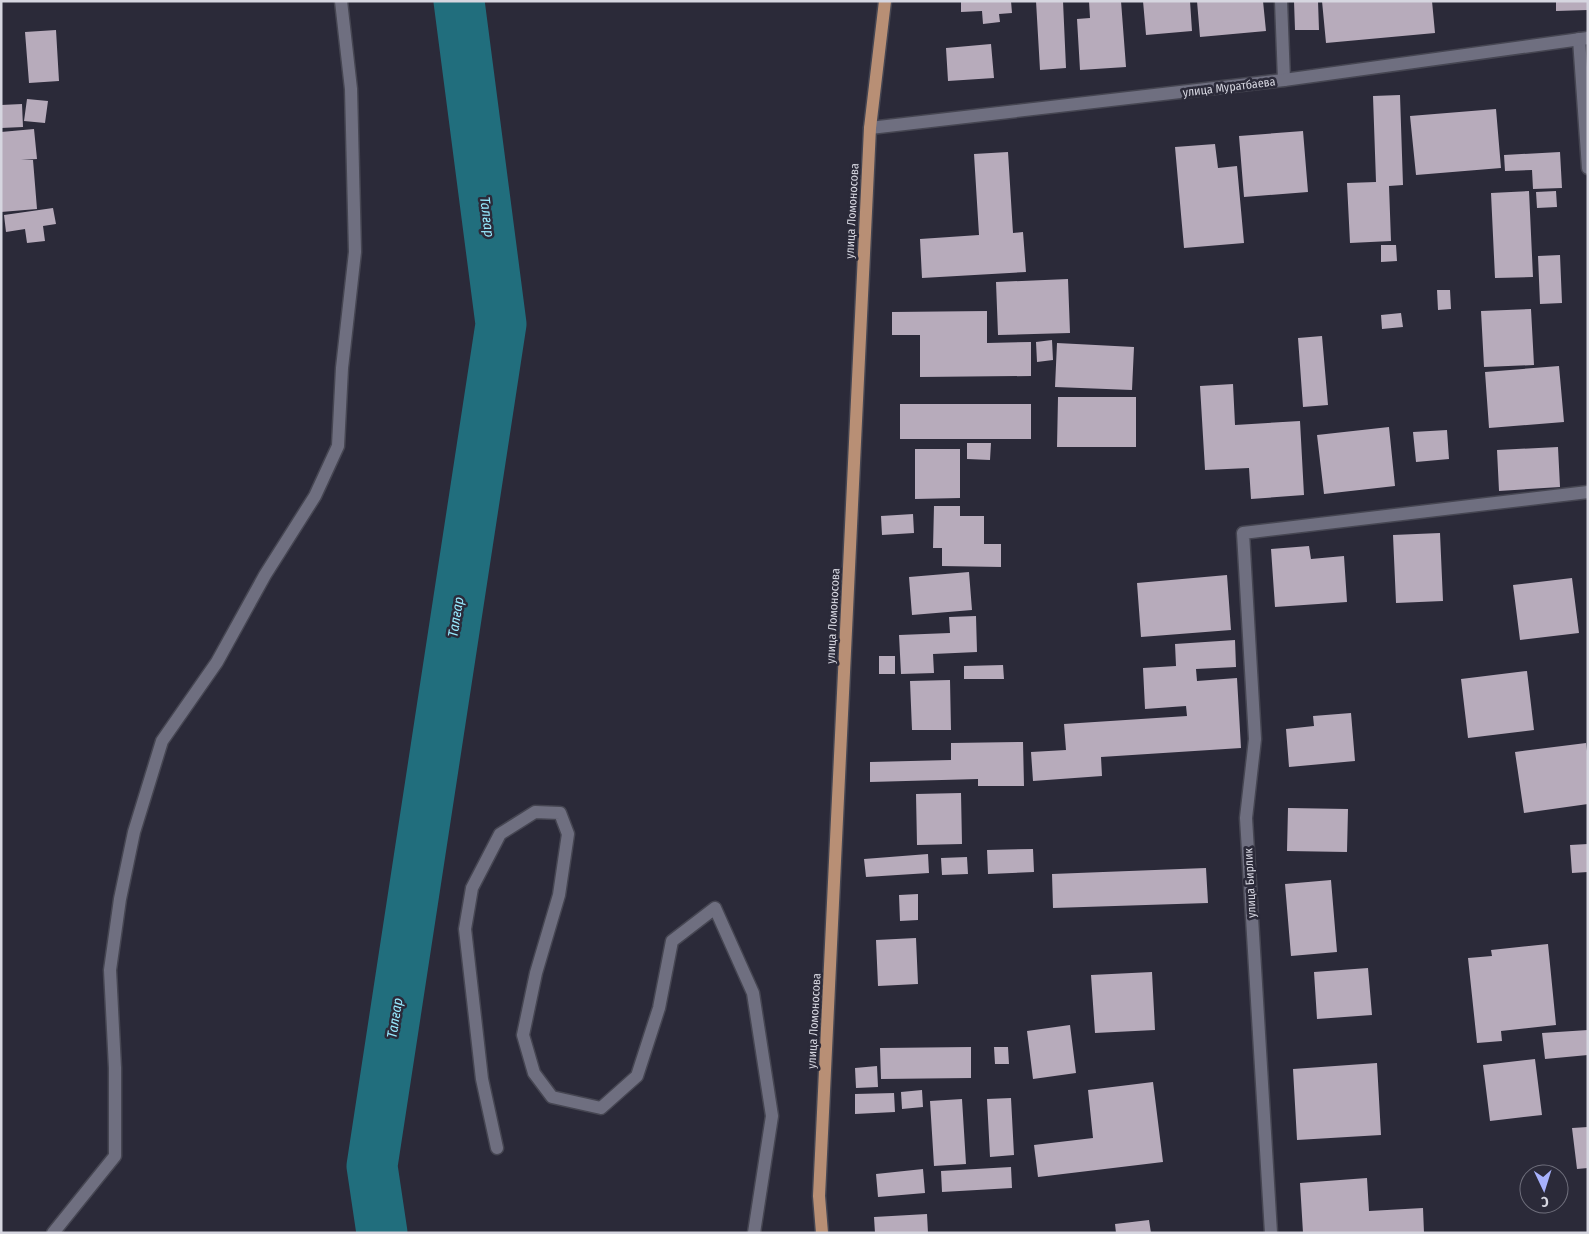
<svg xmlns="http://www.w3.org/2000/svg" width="1589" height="1234" font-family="'Fira Sans Condensed',sans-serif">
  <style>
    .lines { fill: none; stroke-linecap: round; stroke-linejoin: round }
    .river { stroke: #216e7d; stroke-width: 51 }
    .building { fill: #b7abbb }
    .service-casing { stroke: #464652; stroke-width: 15 }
    .minor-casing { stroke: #464652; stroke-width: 15 }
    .tertiary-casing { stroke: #464652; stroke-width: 15 }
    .primary-casing { stroke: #464652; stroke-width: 15 }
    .service { stroke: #6f6f80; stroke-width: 12 }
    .minor { stroke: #6f6f80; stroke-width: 12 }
    .tertiary { stroke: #6f6f80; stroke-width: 12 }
    .primary { stroke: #b88f75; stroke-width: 12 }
    .labels { text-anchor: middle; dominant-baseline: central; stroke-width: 5; stroke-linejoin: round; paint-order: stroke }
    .street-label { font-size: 12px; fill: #d6d6e0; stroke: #2b2a39 }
    .water-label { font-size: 14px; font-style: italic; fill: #98ebff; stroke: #2b2a39 }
  </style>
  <rect width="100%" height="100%" fill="#2b2a39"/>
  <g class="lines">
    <path class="river" d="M382,1233L372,1166L501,324L459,1"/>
  </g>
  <path class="building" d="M961,1H1011L1012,13L999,14L1000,22L983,24L982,11L961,12Z
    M1036,1H1063L1066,68L1040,70Z
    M1089,1H1121L1126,67L1080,70L1077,19L1090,18Z
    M1143,1H1190L1192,31L1146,35Z
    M1197,1H1263L1266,31L1200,37Z
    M1294,1H1318L1319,30H1295Z
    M1322,1H1432L1435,33L1326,43Z
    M1556,1H1588V10L1556,11Z
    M56,30L59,81L29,83L25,32Z
    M991,44L994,78L948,81L946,48Z
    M1400,95L1403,185L1389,186L1391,241L1350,243L1347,183L1376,182L1373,96Z
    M27,99L48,101L45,123L24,121Z
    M22,104L23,127L1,128V105Z
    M1496,109L1501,168L1416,175L1410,116Z
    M34,129L37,159L21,160H33L37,209L1,212V132Z
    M1303,131L1308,192L1244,197L1239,136Z
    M1215,144L1218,168L1237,166L1244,243L1184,248L1175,147Z
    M1008,152L1013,233L1023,232L1026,272L922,278L920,239L979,235L974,154Z
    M1560,152L1562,188L1533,189L1532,170L1505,171L1504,155Z
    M1529,191L1533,277L1495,278L1491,193Z
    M1556,191L1557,207L1537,208L1536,192Z
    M53,208L56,224L43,226L45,241L27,243L25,229L6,232L4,215Z
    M1381,245H1396L1397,261L1381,262Z
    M1560,255L1562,303L1540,304L1538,256Z
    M1068,279L1070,333L998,335L996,282Z
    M1437,290H1450L1451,309L1438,310Z
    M1531,309L1534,365L1484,367L1481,311Z
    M987,311V343L1031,342V376L920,377V335H892V312Z
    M1401,313L1403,327L1382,329L1381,315Z
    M1322,336L1328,405L1303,407L1298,338Z
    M1052,340L1053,360L1037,362L1036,342Z
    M1057,343L1134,347L1132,390L1055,387Z
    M1559,366L1564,422L1489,428L1485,372Z
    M1233,384L1235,425L1300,421L1304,495L1251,499L1249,468L1205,470L1200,386Z
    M1058,397H1136V447H1057Z
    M900,404H1031V439H900Z
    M1389,427L1395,486L1324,494L1317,435Z
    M1447,430L1449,459L1416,462L1413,432Z
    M967,443H991L990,460L967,459Z
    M1558,447L1560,487L1499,491L1497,450Z
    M915,449H960V498L915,499Z
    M934,506H960V516H984V544H1001V567L942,566V548H933Z
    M913,514L914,533L882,535L881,516Z
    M1440,533L1443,601L1396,603L1393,535Z
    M1309,546L1311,559L1344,556L1347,602L1275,607L1271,549Z
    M969,572L972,610L912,615L909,577Z
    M1227,575L1231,630L1141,637L1137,583Z
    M1572,578L1579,633L1520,640L1513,585Z
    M976,616L977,652L933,654L934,673L901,674L899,635L950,633L949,617Z
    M1235,640L1236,667L1196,669L1197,681L1237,678L1241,748L1101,757L1102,776L1033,781L1031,752L1066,750L1064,724L1187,716L1186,706L1145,709L1143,668L1176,666L1175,644Z
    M879,656H895V674H879Z
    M1003,665L1004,679H964V666Z
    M1527,671L1534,730L1468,738L1461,679Z
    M950,680L951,730H912L910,681Z
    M1351,713L1355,761L1289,767L1286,729L1314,726L1313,716Z
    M1023,742L1024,786H978V779L870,782V762L951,760V743Z
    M1586,743L1588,759V804L1524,813L1515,752Z
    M961,793L962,844L917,845L916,794Z
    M1288,808L1348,809L1347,852L1287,851Z
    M1588,844V872L1572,873L1570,845Z
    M1033,849L1034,872L988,874L987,850Z
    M928,854L929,873L866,877L864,859Z
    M967,857L968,874L942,875L941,858Z
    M1206,868L1208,903L1053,908L1052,874Z
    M1331,880L1337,952L1291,956L1285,884Z
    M918,894V920L900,921L899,895Z
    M916,938L918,984L878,986L876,940Z
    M1548,944L1556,1025L1501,1031L1502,1041L1477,1043L1468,958L1492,956L1491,950Z
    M1368,968L1372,1015L1317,1019L1314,972Z
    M1152,972L1155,1030L1095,1033L1091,975Z
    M1070,1025L1076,1073L1033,1079L1027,1031Z
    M1588,1030V1055L1545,1059L1542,1033Z
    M971,1047V1078L881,1079L880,1048Z
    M994,1047H1008L1009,1064H995Z
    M1535,1059L1542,1115L1490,1121L1483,1065Z
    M1377,1063L1381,1135L1297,1140L1293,1069Z
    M877,1066L878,1087L856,1088L855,1068Z
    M1153,1082L1163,1162L1038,1177L1034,1145L1093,1138L1088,1090Z
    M922,1090L923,1107L902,1109L901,1092Z
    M894,1093L895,1112L855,1114V1094Z
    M1011,1098L1014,1155L990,1157L987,1099Z
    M962,1099L966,1164L934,1166L930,1101Z
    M1588,1127V1168L1577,1169L1572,1128Z
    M1011,1167L1012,1188L942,1192L941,1171Z
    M923,1169L925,1193L878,1197L876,1174Z
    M1367,1178L1369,1211L1423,1208L1424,1233H1303L1300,1183Z
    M927,1214L928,1233H875L874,1217Z
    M1149,1220L1151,1233H1116L1115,1224Z"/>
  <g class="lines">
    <defs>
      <path id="service" d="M1579,39L1588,168"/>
      <path id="minor" d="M1281,1L1284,80
        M497,1148L482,1079L465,929L472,888L500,834L535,812L560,813L568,834L559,895L536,973L523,1035L534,1073L552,1097L601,1108L637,1076L659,1008L672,941L715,908L753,993L772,1116L754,1233
        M53,1233L115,1156V1068L110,970L120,899L134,832L162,741L217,662L265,575L315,496L338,446L342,368L355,252L351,89L341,1
        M1271,1233L1246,818L1255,739L1243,533L1588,492"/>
      <path id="tertiary" d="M870,128L1284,80L1588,38"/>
      <path id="primary" d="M822,1233L819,1196L870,128L885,1"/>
    </defs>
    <use href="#service" class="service-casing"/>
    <use href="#minor" class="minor-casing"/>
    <use href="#tertiary" class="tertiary-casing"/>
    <use href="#primary" class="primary-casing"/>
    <use href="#service" class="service"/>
    <use href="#minor" class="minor"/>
    <use href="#tertiary" class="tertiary"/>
    <use href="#primary" class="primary"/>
  </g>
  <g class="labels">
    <g class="street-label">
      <text transform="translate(1229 87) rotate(-7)">улица Муратбаева</text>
      <text transform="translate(852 211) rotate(-87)">улица Ломоносова</text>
      <text transform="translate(833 616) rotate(-87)">улица Ломоносова</text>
      <text transform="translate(1250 883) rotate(-93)">улица Бирлик</text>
      <text transform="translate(814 1021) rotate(-87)">улица Ломоносова</text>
    </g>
    <g class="water-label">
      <text transform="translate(487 217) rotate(83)">Талғар</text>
      <text transform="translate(456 617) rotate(-81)">Талғар</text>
      <text transform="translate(395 1018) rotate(-81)">Талғар</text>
    </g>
  </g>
  <rect width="1589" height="1234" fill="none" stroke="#d6d6e0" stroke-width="5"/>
  <g transform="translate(1544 1189) rotate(176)"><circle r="24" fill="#2b2a39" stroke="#6f6f7c"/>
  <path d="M0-4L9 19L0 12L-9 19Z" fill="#a7b1fc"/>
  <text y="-8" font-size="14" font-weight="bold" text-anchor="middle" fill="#d6d6e0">С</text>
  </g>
</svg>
